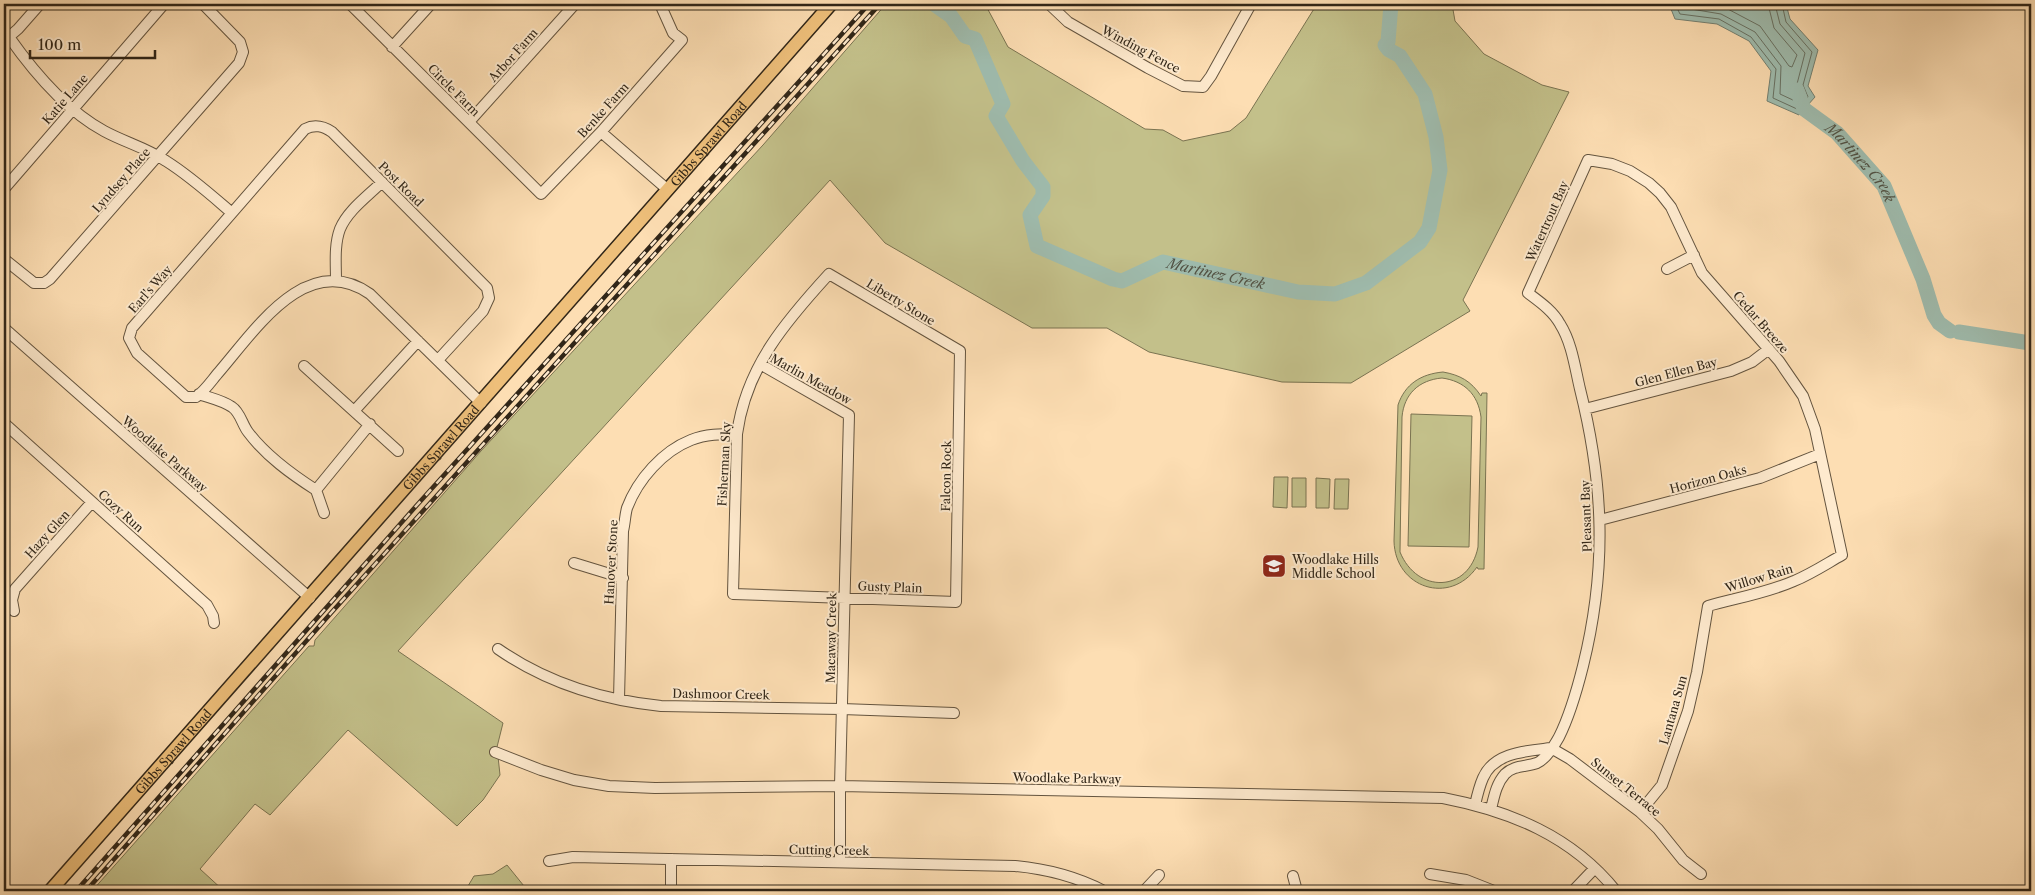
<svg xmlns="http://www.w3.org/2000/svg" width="2035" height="895" font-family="'Libre Caslon Text',serif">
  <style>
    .green { fill: #c3c08a; stroke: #7a7351; fill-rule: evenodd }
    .water { fill: #9fbcae; stroke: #738072 }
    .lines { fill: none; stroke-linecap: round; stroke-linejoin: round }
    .shore { stroke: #687163; stroke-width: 1 }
    .river { stroke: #9fbcae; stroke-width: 15 }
    .minor-casing { stroke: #64543f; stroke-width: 12 }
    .major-casing { stroke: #312618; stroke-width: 15 }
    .minor { stroke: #feeace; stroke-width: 10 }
    .major { stroke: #eebf7a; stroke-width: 12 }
    .rail-casing { stroke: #312618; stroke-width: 4.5 }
    .rail { stroke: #feeace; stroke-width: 2.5; stroke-dasharray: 8; stroke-linecap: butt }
    .labels { text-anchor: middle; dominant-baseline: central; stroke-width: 4; stroke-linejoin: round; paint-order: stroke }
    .street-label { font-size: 12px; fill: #312618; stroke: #feeace }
    .poi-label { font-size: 12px; fill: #312618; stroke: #feeace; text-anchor: start }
    .water-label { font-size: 14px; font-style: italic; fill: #525345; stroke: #feeace }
  </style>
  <rect width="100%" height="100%" fill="#fddeb3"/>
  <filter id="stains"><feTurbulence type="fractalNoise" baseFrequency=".004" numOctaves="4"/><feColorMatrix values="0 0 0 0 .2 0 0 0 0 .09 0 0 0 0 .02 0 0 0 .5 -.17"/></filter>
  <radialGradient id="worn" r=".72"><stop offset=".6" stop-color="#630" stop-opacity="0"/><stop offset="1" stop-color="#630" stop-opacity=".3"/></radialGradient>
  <path class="green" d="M886,4H985L1008,47L1145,129L1163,130L1183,141L1230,131L1246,118L1317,4H1452L1455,21L1484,54L1542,85L1569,92L1463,300L1470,311L1351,383L1282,382L1149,352L1107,328H1032L885,243L830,180L398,651L503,723L497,747L500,775L483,800L457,826L348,730L270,815L255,804L200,869L224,891H92L309,646H314L315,640L481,451L763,145Z
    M1443,372C1460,375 1471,381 1481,396L1482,393H1487L1484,569H1478L1477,567C1450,606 1395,588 1394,541L1398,405C1405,384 1421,374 1443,372ZM1442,378C1464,381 1478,394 1481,417L1478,547C1469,593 1417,594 1400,552L1402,417C1404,394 1419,380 1442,378Z
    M1411,414L1472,416L1469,547L1408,546Z
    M1274,477H1288L1287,508L1273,507Z
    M1292,478H1306V507H1292Z
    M1316,478L1330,479L1329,508H1316Z
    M1335,479H1349L1348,509H1334Z
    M507,865L528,891H436L439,887L452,889L468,886L474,876L493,874Z"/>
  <path class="water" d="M1669,4H1786L1790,19L1818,50L1808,86L1815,97L1799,115L1767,101L1771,71L1749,41L1717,24L1675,19Z"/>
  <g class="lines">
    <path class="shore" d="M1675,4L1680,14L1719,19L1751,37L1776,69L1773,98L1797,109L1808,97L1803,85L1812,52L1786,22L1782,4
      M1682,4L1685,8L1721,14L1755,32L1781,66L1780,94L1795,101L1800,96L1797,84L1805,53L1780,24L1775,4
      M1707,4L1724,7L1760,26L1789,66L1792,67L1797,55L1774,28L1768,4"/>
    <g class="river">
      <path id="s1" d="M934,4L951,16L965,36L975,39L1003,104L996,116L1023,161L1043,187V196L1030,215L1037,246L1113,279L1122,281L1163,262L1298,292L1335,294L1366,283L1420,242L1429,228L1440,170L1436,137L1425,94L1400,56L1389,50L1385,45L1388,42L1391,4"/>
      <path id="s2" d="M1797,90L1804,109L1837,133L1884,186L1923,279L1934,315L1939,323L1950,331"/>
      <path d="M1959,332L2030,343"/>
    </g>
    <defs>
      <path id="minor" d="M350,4L541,194L601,132L682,40L673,33L660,4
        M1049,4L1068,22L1148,68L1183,86L1203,87L1211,76L1251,4
        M9,37C33,71 67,111 104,131C124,142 147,148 166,161C190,176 211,195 232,213
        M4,41L18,29L40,4
        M392,47L431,4
        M469,122L575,4
        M601,132L668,190
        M4,189L164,4
        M4,259L34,283H44L50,279L239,63L243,52L240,42L203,4
        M1667,269L1694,255
        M829,274L960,351L956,602L733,594L737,434C746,367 786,321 829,274Z
        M336,280C336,264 334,245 340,229C348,210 368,196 382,182
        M4,328L310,598
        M438,360L483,311L489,298L487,288L332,132C323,126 315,124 305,129L132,328L129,338L137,353L186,397H196C205,391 212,380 219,372C256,329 307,250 370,294L481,403
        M760,364L849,415L840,786V862
        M304,366L398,451
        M199,394C210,398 222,400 232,407C240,412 242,424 248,432C266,456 291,474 316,490
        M1585,409L1731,371L1752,362L1769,349
        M355,410L418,341
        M4,423L207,605L213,616L214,623
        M324,513L316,490L370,424
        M1600,520L1760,478L1820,454
        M574,563L623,578
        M14,611L12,600L15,589L92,502
        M498,649C547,683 602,700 661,706L842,709L954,713
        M619,699L623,531C625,523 625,515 627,508C638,479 663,451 691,440C706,434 721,434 737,434
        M1551,748L1570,759L1640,812L1658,829L1683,860L1701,874
        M495,752L541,770L574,780L609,786L655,788L840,786L1443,798C1510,811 1572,836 1616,891
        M1475,805C1477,796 1479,787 1483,778C1494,752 1527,751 1551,748
        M1491,809C1494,797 1496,784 1505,774C1514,765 1526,767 1537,763C1546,759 1554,746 1559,737C1570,715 1577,690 1583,666C1607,569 1604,485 1580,389C1575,368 1572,343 1560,324C1553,311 1540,302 1528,293L1588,160L1612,164L1630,171L1649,183L1660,193L1671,207L1702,273L1779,361L1803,396L1815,429L1842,555C1826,564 1811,574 1794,581C1767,593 1736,598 1708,606L1697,672L1688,711L1662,785L1640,812
        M549,861L573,857L1015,866C1047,869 1075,876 1104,891
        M1430,874L1466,880L1494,891
        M1293,876L1297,891
        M671,891V859
        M1144,891L1159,875
        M1573,891L1594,869"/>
      <g id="major">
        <path id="s3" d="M50,891L831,4"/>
      </g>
    </defs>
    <use href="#minor" class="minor-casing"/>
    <use href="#major" class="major-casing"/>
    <use href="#minor" class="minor"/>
    <use href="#major" class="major"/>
    <defs>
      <path id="rail" d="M76,891L417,505L869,4
        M86,891L331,613L880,4"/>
    </defs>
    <use href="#rail" class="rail-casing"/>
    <use href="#rail" class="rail"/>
  </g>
  <defs>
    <symbol id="school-square" viewBox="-11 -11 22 22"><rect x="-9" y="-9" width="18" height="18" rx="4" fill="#8f2418" stroke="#feeace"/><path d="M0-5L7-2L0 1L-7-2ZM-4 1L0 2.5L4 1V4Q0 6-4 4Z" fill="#fff"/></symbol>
  </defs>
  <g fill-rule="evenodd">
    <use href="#school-square" x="1260" y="552" width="28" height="28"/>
  </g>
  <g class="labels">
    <g class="street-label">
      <text transform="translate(1141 49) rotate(28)">Winding Fence</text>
      <text transform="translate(513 55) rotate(-48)">Arbor Farm</text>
      <text transform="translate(454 90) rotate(45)">Circle Farm</text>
      <text transform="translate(65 99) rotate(-49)">Katie Lane</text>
      <text transform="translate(603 110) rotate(-48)">Benke Farm</text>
      <text stroke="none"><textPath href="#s3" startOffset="996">Gibbs Sprawl Road</textPath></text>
      <text transform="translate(121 180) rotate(-49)">Lyndsey Place</text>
      <text transform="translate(401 184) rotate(45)">Post Road</text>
      <text transform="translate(1547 221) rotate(-66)">Watertrout Bay</text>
      <text transform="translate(150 289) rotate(-49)">Earl's Way</text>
      <text transform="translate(901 302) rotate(31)">Liberty Stone</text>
      <text transform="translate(1761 322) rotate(49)">Cedar Breeze</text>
      <text transform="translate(1676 372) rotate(-15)">Glen Ellen Bay</text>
      <text transform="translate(811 379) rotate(29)">Marlin Meadow</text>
      <text stroke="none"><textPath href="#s3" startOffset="591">Gibbs Sprawl Road</textPath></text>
      <text transform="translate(165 454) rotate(41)">Woodlake Parkway</text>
      <text transform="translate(724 464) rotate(-87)">Fisherman Sky</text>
      <text transform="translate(946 476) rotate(-89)">Falcon Rock</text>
      <text transform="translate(1708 479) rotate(-15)">Horizon Oaks</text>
      <text transform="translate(121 511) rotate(42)">Cozy Run</text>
      <text transform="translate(1586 516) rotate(-92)">Pleasant Bay</text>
      <text transform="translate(47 534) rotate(-48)">Hazy Glen</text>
      <text transform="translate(611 562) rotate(-87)">Hanover Stone</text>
      <text transform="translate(1759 578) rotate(-17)">Willow Rain</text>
      <text transform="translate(890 587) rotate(2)">Gusty Plain</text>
      <text transform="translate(831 638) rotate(-89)">Macaway Creek</text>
      <text transform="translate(721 694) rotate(1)">Dashmoor Creek</text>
      <text transform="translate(1673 710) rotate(-74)">Lantana Sun</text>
      <text stroke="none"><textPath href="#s3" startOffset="186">Gibbs Sprawl Road</textPath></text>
      <text transform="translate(1067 778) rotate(1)">Woodlake Parkway</text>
      <text transform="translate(1626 787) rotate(39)">Sunset Terrace</text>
      <text transform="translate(829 850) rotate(1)">Cutting Creek</text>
    </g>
    <g class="poi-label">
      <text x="1292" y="559">Woodlake Hills<tspan x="1292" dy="14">Middle School</tspan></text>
    </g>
    <g class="water-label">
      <text stroke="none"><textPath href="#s2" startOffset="99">Martinez Creek</textPath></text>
      <text stroke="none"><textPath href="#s1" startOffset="481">Martinez Creek</textPath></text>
    </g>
  </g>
  <rect width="2035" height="895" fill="none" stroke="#fddeb3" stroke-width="20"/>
  <rect x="5" y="5" width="2025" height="885" fill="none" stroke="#312618" stroke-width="2.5"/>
  <rect x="10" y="10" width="2015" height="875" fill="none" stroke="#312618"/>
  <path d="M30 50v8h125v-8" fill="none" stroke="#312618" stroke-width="2.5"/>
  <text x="38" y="50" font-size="15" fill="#312618" stroke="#feeace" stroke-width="4" paint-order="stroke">100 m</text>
  <rect width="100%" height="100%" filter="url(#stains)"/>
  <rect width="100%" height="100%" fill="url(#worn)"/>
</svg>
